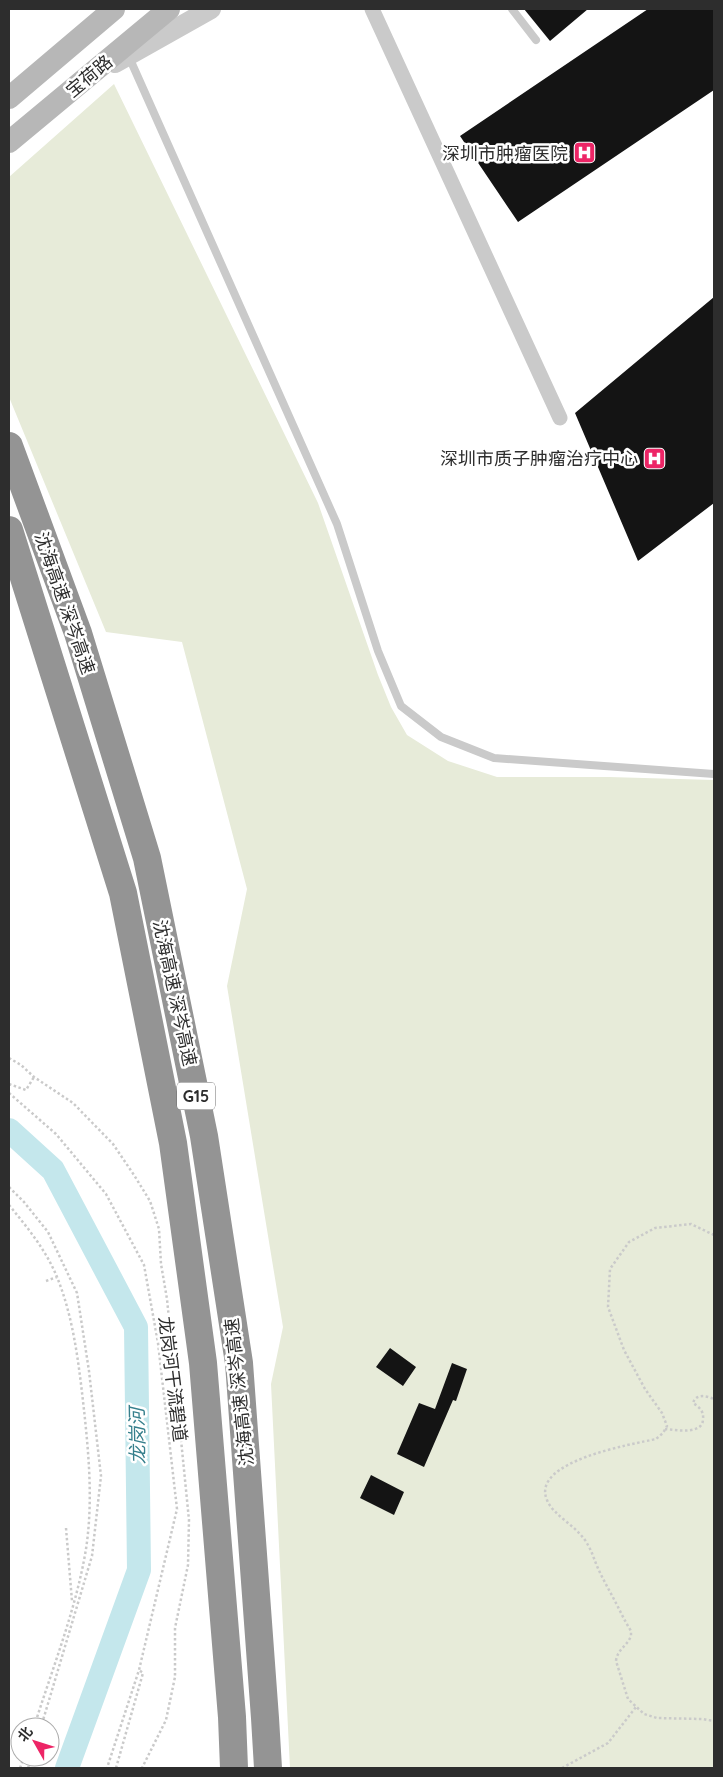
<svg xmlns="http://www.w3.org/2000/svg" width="723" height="1777" font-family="Quicksand,'Noto Sans SC',sans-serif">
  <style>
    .green { fill: #e7ebd9 }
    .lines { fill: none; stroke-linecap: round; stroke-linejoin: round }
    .river { stroke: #c4e7ec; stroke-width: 24 }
    .building { fill: #141414 }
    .path { stroke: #cacaca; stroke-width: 2.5; stroke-dasharray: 2.5 2.5; stroke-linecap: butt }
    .service { stroke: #cacaca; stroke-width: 8 }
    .minor { stroke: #cacaca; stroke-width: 15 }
    .tertiary { stroke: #cacaca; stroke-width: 20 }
    .secondary { stroke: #b7b7b7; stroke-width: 22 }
    .motorway { stroke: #949494; stroke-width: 28 }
    .labels { text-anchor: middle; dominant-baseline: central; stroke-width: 5; stroke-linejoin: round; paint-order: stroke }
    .shield { fill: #fff; stroke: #6c6c6c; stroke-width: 1 }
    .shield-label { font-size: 16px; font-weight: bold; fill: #2d2d2d }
    .street-label { font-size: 18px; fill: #2d2d2d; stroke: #fff }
    .poi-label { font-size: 18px; fill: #2d2d2d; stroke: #fff; text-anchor: end }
    .water-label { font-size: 19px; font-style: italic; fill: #367f8c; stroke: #fff }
  </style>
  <rect width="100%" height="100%" fill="#fff"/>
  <path class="green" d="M114,84L318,503L378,675L391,707L407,735L448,761L497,777H609L714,780V1768H290L271,1384L283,1327L227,986L247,889L182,642L106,632L9,397V177Z"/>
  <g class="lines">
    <path class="river" d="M9,1130L53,1170L136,1327L139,1570L67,1768"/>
  </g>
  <path class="building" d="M524,9H588L550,41Z
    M648,9H714V90L518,222L460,136Z
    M714,297V503L638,561L575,413Z
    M390,1348L416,1367L403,1386L376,1367Z
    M452,1363L467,1369L456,1401L453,1400L424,1467L397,1454L419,1403L435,1409Z
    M371,1475L404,1492L394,1515L360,1498Z"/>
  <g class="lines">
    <path class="path" d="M9,1058L21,1065L34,1077L73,1103L113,1144L134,1175L150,1201L159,1229L161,1264L167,1299L189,1520L188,1565L175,1628V1677L166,1720L142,1768
      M9,1084L26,1090L34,1077
      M9,1093L56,1134L106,1194L144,1265L158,1343L177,1509L139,1670L107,1768
      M9,1187L24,1202L48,1232L77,1293L89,1371L101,1476L92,1556L41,1727
      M9,1205C27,1227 46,1250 57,1277C74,1319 79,1366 84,1410C89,1456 93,1503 86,1549C76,1610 52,1669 34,1727
      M714,1235L691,1224L655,1228L629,1242L610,1269L608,1307L624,1350L645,1389L662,1413L667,1426L663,1433L656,1439C633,1444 530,1461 547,1500C553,1516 578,1526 588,1545C592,1552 594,1559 597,1566C603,1580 611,1593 618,1607C622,1615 626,1623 631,1631V1636C627,1646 617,1650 616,1661L628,1699L644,1714L657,1718L702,1719L714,1721
      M46,1281L57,1277
      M665,1429C676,1430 703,1435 703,1419C704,1411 699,1407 693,1403C696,1393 707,1396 714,1399
      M66,1528L72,1601
      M20,1768L24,1757
      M28,1768L32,1757
      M116,1768L143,1673L139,1670
      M562,1768L608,1743L636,1707"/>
    <path class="service" d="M512,9L536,40
      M129,57L337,524L378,651L401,706L441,737L494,758L714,774"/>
    <path class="minor" d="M372,9L560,418"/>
    <path class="tertiary" d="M115,63L211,9"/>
    <path class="secondary" d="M9,98L114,9
      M9,142L169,9"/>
    <path class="motorway" d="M9,446L78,633L147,858L204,1136L239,1363L265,1718L268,1768
      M9,530L123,893L173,1143L203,1363L232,1717L234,1768"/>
  </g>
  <defs>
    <symbol id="hospital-square" viewBox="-11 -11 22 22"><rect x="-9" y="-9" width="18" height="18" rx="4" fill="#ed2566" stroke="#fff"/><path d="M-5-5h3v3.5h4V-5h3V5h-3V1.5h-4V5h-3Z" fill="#fff"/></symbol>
  </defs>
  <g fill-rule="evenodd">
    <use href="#hospital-square" x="572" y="140" width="25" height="25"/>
    <use href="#hospital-square" x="642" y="446" width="25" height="25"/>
  </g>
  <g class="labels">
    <rect class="shield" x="177" y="1082.5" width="38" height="27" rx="4"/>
    <g class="shield-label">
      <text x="196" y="1096">G15</text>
    </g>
    <g class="street-label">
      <text transform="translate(89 76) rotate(-40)">宝荷路</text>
      <text transform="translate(65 603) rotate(71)">沈海高速 深岑高速</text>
      <text transform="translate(175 993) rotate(78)">沈海高速 深岑高速</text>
      <text transform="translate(173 1379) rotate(83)">龙岗河干流碧道</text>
      <text transform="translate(239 1392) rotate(-96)">沈海高速 深岑高速</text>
    </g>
    <g class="poi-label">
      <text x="568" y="153">深圳市肿瘤医院</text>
      <text x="638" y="458">深圳市质子肿瘤治疗中心</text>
    </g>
    <g class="water-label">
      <text transform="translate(137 1436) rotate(-91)">龙岗河</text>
    </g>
  </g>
  <rect width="723" height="1777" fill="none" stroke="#2d2d2d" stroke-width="20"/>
  <g transform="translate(35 1742) rotate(309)"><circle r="24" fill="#ffffff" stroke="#ababab"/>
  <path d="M0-4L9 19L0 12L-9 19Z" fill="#ed2566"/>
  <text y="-8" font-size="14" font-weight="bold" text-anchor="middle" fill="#2d2d2d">北</text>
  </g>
</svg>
